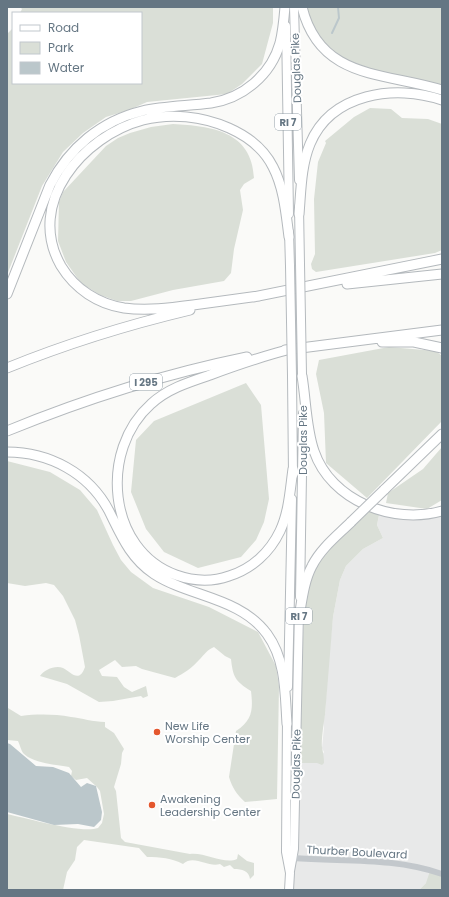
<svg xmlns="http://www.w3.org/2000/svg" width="449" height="897" font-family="Poppins,sans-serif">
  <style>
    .built { fill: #e8e9e9 }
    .green { fill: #dadfd7 }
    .water { fill: #bbc7cb }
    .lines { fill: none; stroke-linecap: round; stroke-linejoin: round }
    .stream { stroke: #bbc7cb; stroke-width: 2 }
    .primary-casing { stroke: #b5babe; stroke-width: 10 }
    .motorway-casing { stroke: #b4b9bd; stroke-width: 11 }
    .tertiary { stroke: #c3c8cc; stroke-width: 6 }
    .primary { stroke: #fff; stroke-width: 8 }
    .motorway { stroke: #fff; stroke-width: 9 }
    .primary-bridge-casing { stroke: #b5babe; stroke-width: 10; stroke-linecap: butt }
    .motorway-bridge-casing { stroke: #b4b9bd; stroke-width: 11; stroke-linecap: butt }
    .primary-bridge { stroke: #fff; stroke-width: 8 }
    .motorway-bridge { stroke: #fff; stroke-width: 9 }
    .poi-dot { fill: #e4572e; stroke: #fff; stroke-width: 1.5 }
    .labels { text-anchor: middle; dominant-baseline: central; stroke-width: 4; stroke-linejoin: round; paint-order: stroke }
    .shield { fill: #fff; stroke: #939fa8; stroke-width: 1 }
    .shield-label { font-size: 10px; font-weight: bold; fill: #657683 }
    .street-label { font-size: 11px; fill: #657683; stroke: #fff }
    .poi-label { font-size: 11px; fill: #657683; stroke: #fff; text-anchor: start }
  </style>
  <rect width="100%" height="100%" fill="#fafaf8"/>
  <path class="built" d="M380,510L442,511V875L426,883L419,890H289L299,763H317L324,752L322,748L324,727L323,721L325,715L328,665L333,617L340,580L346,566L363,549L383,538L377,525Z"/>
  <path class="green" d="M20,7H273V23L262,64L242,84L227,94L147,102L129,110L106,117L83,133L63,152L42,186L7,275V34L13,28V83H141V13H20L22,9Z
    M303,7H442V90L353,67L318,39Z
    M370,108L391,109L402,118L428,119L442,124V250L435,253L316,272L312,269L311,264L315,254L314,199L318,162L326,143L325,141L354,117Z
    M173,124C211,126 252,131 254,178L244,184L240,190L243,210L234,249L231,273L224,281L173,290L131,301H117L100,295L84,285L78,279L66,262L58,241L59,202L63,192L106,146L118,138L130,133L151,127Z
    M389,347L436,351L442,356V421L367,498L326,463L324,413L316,374L319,360Z
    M246,383L261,405L269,499L264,522L256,540L241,557L198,568L164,552L146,529L131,492L136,440L154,421Z
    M442,447V500L427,509L386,503L388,493L423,469Z
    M7,461L50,472L80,490L97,510L113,545L121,560L131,572L153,588L209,607L258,632L276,666L279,686L277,799L245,802C237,795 232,787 229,777L236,731C253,720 253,709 251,691C235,681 233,677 231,659L225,656L214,647C207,650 204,655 199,660C192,668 184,673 175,678L142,669L136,666L122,667L115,660L99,670L102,676L117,677L124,687L132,692L146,686L148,696L143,698L141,696L113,701L99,702L67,684L40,676C44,670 55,665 63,668C71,672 79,684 85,667L79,635L75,620L63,596L54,585L46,583L25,586L7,583Z
    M369,506L380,510L377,525L383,538L363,549L346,566L340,580L333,617L325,715C324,720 321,742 322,747C323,753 324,757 324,763L322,765L317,763H300L304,599L319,556Z
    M7,703L8,708L21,716C37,714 54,714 71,717C82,718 93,722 105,722V727L114,733L124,749L122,753L121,764L114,787L116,791L121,838L125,842L190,854C205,852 225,865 237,859L238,854L247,861L254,863V875L250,879C249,871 242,869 234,869L230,865L224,867L220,864C208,868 194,854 183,864C172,858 160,857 147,857L139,848L84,840L77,847L75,860L67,872L63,890H7V814C26,818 82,834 98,828L102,823L104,814L100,791L97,787L87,778L76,780L71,776L72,771L69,767C57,765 32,763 23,753C21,750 20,745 18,741L7,740Z
    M430,871L442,875V890H419L426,883Z"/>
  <path class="water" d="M7,743L10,744L36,766L53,767L69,773L81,787L87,783L96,786L102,812L101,820L94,827L78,824L54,825L7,812Z"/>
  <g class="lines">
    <path class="stream" d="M332,33L339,18L338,7"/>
    <defs>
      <path id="primary" d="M294,7L299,180
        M286,26L289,214
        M299,207L300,264
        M289,232L290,266
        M292,376L293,475
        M300,597L303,413
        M288,687L292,499
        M287,719L286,852L290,873L289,890
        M290,871L294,849L299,611"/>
      <path id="motorway" d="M302,7C320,80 384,72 442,90
        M299,214C301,191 301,166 310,144C331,93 395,84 442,100
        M347,284L442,274
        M7,294L50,185C69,148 101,121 142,111C164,106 188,106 211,103C243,98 271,75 280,43C283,31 284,19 285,7
        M259,296C237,299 215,302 193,305C170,308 147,311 124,308C98,304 75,289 61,266C25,203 83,136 143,120C171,113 202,116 229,128C247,136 264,149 273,167C284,188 286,214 289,237
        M253,297L442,259
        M382,342H414L442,348
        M291,349C263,356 237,365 210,375C189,382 167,389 151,404C99,450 107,550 176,575C193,581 212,582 229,576C252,569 270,552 280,531C289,512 290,490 293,469
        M285,350L442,330
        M7,368C66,344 127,325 190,310
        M302,376C306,400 306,428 314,451C331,501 393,525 442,511
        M7,431C85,399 164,374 247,357
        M7,452C49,452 89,473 109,511C121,535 130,558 154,574C189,597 240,597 267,634C286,660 285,693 287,724
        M384,490L442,434
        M299,617C302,600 304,581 312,566C321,548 338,535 351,522"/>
    </defs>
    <use href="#primary" class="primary-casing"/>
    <use href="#motorway" class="motorway-casing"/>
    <path class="tertiary" d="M293,858C344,862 393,857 442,874"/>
    <use href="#primary" class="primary"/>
    <use href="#motorway" class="motorway"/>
    <defs>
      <path id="primary-bridge" d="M300,264L302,374
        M290,266L292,376"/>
      <path id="motorway-bridge" d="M351,522L384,490"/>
    </defs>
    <use href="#primary-bridge" class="primary-bridge-casing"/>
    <use href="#motorway-bridge" class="motorway-bridge-casing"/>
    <use href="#primary-bridge" class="primary-bridge"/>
    <use href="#motorway-bridge" class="motorway-bridge"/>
  </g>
  <g class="poi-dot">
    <circle cx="157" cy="732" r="4"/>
    <circle cx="152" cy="805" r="4"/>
  </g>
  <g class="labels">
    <g class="shield">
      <rect x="275" y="114" width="26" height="16" rx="3"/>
      <rect x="130" y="374" width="32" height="16" rx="3"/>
      <rect x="286" y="608" width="26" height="16" rx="3"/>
    </g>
    <g class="shield-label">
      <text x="288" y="122">RI 7</text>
      <text x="146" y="382">I 295</text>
      <text x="299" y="616">RI 7</text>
    </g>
    <g class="street-label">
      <text transform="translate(296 68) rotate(-92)">Douglas Pike</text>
      <text transform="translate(303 440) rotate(-90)">Douglas Pike</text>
      <text transform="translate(296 764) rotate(-89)">Douglas Pike</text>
      <text transform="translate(357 852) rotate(3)">Thurber Boulevard</text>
    </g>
    <g class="poi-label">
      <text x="165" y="726">New Life<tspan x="165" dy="13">Worship Center</tspan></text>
      <text x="160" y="799">Awakening<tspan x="160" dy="13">Leadership Center</tspan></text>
    </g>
  </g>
  <rect width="449" height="897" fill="none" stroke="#657683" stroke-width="16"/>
  <rect x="12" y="12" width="130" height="72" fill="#ffffff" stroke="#c1c8cd"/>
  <rect x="20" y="25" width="20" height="6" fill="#ffffff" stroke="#c1c8cd"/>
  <text x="48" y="32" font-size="12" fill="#657683">Road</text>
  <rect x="20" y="42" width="20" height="12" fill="#dadfd7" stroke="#c1c8cd"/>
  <text x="48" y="52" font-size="12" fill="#657683">Park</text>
  <rect x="20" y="62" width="20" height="12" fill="#bbc7cb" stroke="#c1c8cd"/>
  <text x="48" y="72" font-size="12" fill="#657683">Water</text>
</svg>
